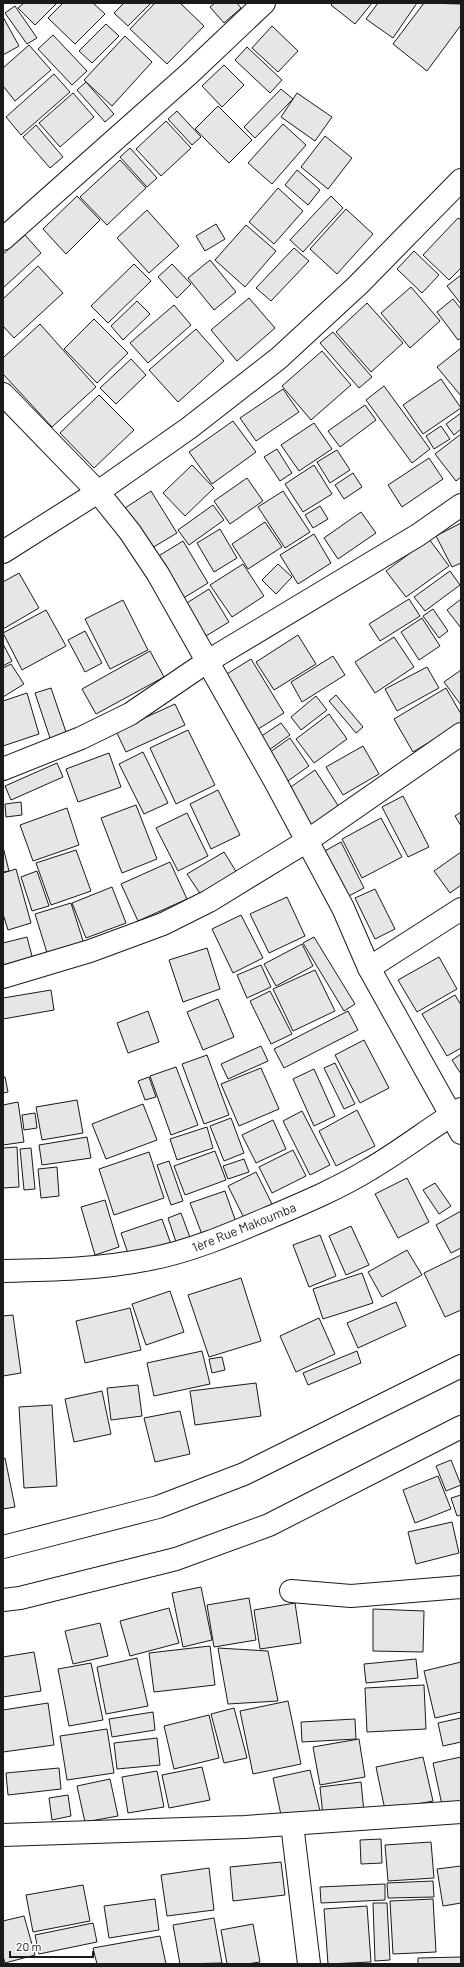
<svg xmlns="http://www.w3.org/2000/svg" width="464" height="1967" font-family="Barlow,sans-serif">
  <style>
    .building { fill: #e6e6e6; stroke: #1a1a1a }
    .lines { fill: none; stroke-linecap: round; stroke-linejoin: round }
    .street-casing { stroke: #1a1a1a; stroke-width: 24 }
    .secondary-casing { stroke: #1a1a1a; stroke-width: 24 }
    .primary-casing { stroke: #1a1a1a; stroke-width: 24 }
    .street { stroke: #fff; stroke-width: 22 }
    .secondary { stroke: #fff; stroke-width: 22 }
    .primary { stroke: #fff; stroke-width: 22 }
    .labels { text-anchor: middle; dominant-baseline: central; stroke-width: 3; stroke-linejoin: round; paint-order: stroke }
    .street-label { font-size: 13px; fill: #1a1a1a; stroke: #fff }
  </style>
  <rect width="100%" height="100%" fill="#fff"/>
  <path class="building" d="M24,3H57L35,25L18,8Z
    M63,3H93L105,14L75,44L48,18Z
    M124,3H151L128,26L114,13Z
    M155,3H180L204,26L167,64L130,29Z
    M215,3H237L241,8L224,23L210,7Z
    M333,3H372L355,24L331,5Z
    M378,3H417L393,38L366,19Z
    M424,3L461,4V25L427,71L393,44Z
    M15,6L37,38L27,44L5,13Z
    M3,17L19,46L3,55Z
    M106,24L119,36L92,63L79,51Z
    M272,26L298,51L278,72L252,48Z
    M53,35L87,71L72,85L38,49Z
    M125,36L152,62L112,106L84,80Z
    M29,45L51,70L15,101L3,86V68Z
    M247,47L282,80L270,93L235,60Z
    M224,65L244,85L222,107L202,86Z
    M54,74L70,92L21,135L6,117Z
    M86,82L114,114L105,122L77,90Z
    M281,89L293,99L255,138L244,127Z
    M73,93L94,117L60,147L39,123Z
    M297,93L332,117L315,141L281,117Z
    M218,106L252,140L229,163L195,129Z
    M177,111L201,137L192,145L168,119Z
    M166,121L191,148L161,176L136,149Z
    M283,124L306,145L272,184L248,163Z
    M36,125L63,157L50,168L23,137Z
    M325,136L352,158L328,189L301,167Z
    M130,148L157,178L147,187L120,157Z
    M120,160L146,188L107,225L80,197Z
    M297,170L320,190L308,205L285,185Z
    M278,188L303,211L274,244L249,222Z
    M77,196L100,220L66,254L43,229Z
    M331,196L343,208L303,252L290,240Z
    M346,209L373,234L337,274L310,249Z
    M147,210L179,246L149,273L117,238Z
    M458,218L461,220V268L449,280L423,255Z
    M216,224L225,239L205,251L196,236Z
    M246,225L276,251L245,287L215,260Z
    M25,235L41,253L3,288V254Z
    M294,248L309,261L271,301L256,288Z
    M414,251L439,275L422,293L397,269Z
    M210,260L236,292L214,310L188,278Z
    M134,264L151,281L108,323L91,306Z
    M172,264L191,284L177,298L158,277Z
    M38,266L63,293L14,338L3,326V299Z
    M461,275V304L447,286Z
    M411,287L440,321L410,348L381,313Z
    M249,298L275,328L237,361L211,330Z
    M453,299L461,309V338L458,340L437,312Z
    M137,301L150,314L123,340L111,326Z
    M367,303L403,343L371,372L336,332Z
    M174,305L191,325L148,363L130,343Z
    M94,319L128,353L97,383L64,349Z
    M40,324L96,387L52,427L3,374V358Z
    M196,329L224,361L178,402L149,370Z
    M333,332L372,377L359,388L320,343Z
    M461,348V396L437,367Z
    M322,351L351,385L311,420L282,386Z
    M131,359L146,375L116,404L100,388Z
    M441,379L461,408L423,434L403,405Z
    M384,386L430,449L412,463L366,400Z
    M283,389L299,412L256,441L240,418Z
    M99,395L134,430L94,468L60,433Z
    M365,405L376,420L340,447L328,431Z
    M461,413V429L454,435L446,424Z
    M233,421L256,452L212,484L189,452Z
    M314,423L332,449L299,471L281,445Z
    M441,426L450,439L434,449L426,436Z
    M461,434V477L456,481L435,454Z
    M277,449L292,473L280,481L264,457Z
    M337,450L350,470L330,483L317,462Z
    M429,458L443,479L402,507L388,485Z
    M192,465L214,488L185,516L163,493Z
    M314,465L332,494L303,512L285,484Z
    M353,473L362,487L344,499L335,485Z
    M247,478L263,501L230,524L214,501Z
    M151,491L177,533L147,551L122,510Z
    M283,491L310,532L285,548L258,507Z
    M213,505L224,520L189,545L178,530Z
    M320,506L328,519L313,528L305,515Z
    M361,512L376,533L338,559L324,538Z
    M265,522L282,547L248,569L232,544Z
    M461,523V563L452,567L436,536Z
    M220,529L237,558L214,572L197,543Z
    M314,534L331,563L298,584L280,555Z
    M429,539L449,566L406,597L386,571Z
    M183,541L208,583L177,602L152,560Z
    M243,564L264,596L232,617L210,585Z
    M278,564L292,577L276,594L262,580Z
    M450,571L460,585L425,611L414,597Z
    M19,573L39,608L3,629V582Z
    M209,589L229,622L201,639L182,606Z
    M409,599L420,616L380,641L369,624Z
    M461,599V628L447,610Z
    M123,600L148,650L110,669L85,619Z
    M433,609L448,631L439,638L423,616Z
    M46,610L66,646L22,670L3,633Z
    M422,618L440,646L419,660L401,632Z
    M85,631L102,663L85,672L68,640Z
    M298,635L316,664L274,690L256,662Z
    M394,637L414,667L375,693L355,662Z
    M3,644L12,661L3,666Z
    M150,651L164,677L96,714L82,689Z
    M333,656L345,675L302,702L291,682Z
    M251,659L284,713L255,731L222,677Z
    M11,664L24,684L3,697V668Z
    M427,667L439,688L397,711L385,689Z
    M461,670V705L444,682Z
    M51,688L67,735L51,741L35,693Z
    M446,688L461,714V723L413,752L394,719Z
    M27,693L39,734L3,746V701Z
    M336,695L363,727L356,733L329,701Z
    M316,696L327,710L301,730L291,717Z
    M175,704L185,725L126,752L116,731Z
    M329,714L347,739L314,763L296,739Z
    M281,723L290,735L269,750L260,737Z
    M188,730L215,785L176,804L150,748Z
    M290,738L309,766L285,783L266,755Z
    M363,746L379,774L343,795L326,767Z
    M143,752L168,803L144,814L119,764Z
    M109,753L121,787L78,802L66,769Z
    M57,763L63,777L11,800L5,786Z
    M315,770L341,810L313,828L288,789Z
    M218,790L240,835L211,849L190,804Z
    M403,796L429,847L408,857L382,807Z
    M21,802L22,815L6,817L5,804Z
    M136,805L157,859L122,873L101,818Z
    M67,808L79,845L33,861L20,825Z
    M461,812V826L455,816Z
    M187,813L208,856L178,871L156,828Z
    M381,818L402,857L362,878L342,839Z
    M341,842L364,888L347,897L323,852Z
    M3,847L9,871L3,872Z
    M76,850L91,891L51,905L36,863Z
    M224,852L237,873L201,895L187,874Z
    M461,852V885L450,893L434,871Z
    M170,862L187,899L138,921L121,884Z
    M16,869L31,923L8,930L3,914V873Z
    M37,871L49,906L32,911L21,877Z
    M112,887L126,923L86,938L72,903Z
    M375,889L395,929L375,939L355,898Z
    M287,897L305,936L269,953L250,914Z
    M71,903L84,944L48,956L35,914Z
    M241,915L263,958L233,973L212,929Z
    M27,937L34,964L3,972V943Z
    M314,937L355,1004L344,1011L303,943Z
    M302,944L313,966L276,986L264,964Z
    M207,948L220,989L183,1002L169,960Z
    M439,957L457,989L417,1012L398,980Z
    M261,965L271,987L247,998L237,975Z
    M315,970L335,1011L293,1031L273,989Z
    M51,990L54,1010L3,1019V998Z
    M270,991L292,1034L271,1044L250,1001Z
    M455,995L461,1005V1048L447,1056L422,1014Z
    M218,999L234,1037L203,1050L187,1012Z
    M148,1011L159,1042L128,1053L117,1023Z
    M348,1011L358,1030L284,1068L274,1049Z
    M364,1040L389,1088L360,1103L335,1055Z
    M261,1046L268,1061L228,1079L221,1064Z
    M461,1054V1074L452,1060Z
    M207,1055L229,1115L204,1124L182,1064Z
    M335,1063L355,1104L344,1109L324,1068Z
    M176,1067L198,1125L171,1135L150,1076Z
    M261,1068L279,1109L239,1126L221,1084Z
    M314,1069L335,1116L314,1126L293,1079Z
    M3,1077H5L8,1092L3,1093Z
    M149,1077L156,1097L145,1100L138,1081Z
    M77,1100L83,1133L42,1140L36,1107Z
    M18,1102L24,1142L3,1145V1105Z
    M143,1104L157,1140L106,1159L92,1124Z
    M357,1110L375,1146L336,1166L319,1131Z
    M302,1111L330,1165L310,1175L283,1121Z
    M35,1113L37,1128L24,1130L22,1115Z
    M231,1118L244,1153L224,1161L210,1126Z
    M273,1120L286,1149L256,1163L242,1135Z
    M207,1127L213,1148L177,1160L170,1139Z
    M87,1137L91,1158L42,1165L39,1145Z
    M17,1147L19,1187L3,1188V1148Z
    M31,1148L35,1189L24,1190L20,1149Z
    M293,1150L306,1176L272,1193L259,1167Z
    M215,1151L226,1180L185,1195L174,1166Z
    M149,1152L164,1198L114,1215L99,1169Z
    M244,1159L249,1172L228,1179L223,1166Z
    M169,1161L183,1201L171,1205L157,1165Z
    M57,1167L59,1196L41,1198L38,1169Z
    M256,1172L274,1208L246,1222L228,1186Z
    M407,1178L429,1222L398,1238L375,1194Z
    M435,1183L451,1206L439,1214L423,1190Z
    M225,1191L237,1225L203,1237L190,1203Z
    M105,1200L119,1247L95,1255L81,1207Z
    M461,1211V1248L451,1253L436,1225Z
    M181,1213L192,1243L178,1248L168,1218Z
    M162,1219L172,1247L131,1262L121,1233Z
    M351,1226L369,1265L346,1275L329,1236Z
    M320,1235L336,1276L309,1287L293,1245Z
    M407,1250L422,1275L382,1297L368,1272Z
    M461,1255V1310L445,1317L424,1273Z
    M362,1273L373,1303L323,1319L313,1289Z
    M241,1278L261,1341L209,1357L188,1295Z
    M170,1291L184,1332L146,1345L132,1304Z
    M396,1302L406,1326L358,1348L347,1323Z
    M130,1308L141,1350L85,1363L76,1321Z
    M13,1315L21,1373L3,1376V1316Z
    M319,1318L335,1354L296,1372L280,1336Z
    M202,1351L210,1384L154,1396L147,1363Z
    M357,1351L361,1363L308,1385L303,1373Z
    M222,1357L225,1370L212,1373L209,1359Z
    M256,1383L261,1416L195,1425L190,1391Z
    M138,1385L142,1416L111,1420L107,1388Z
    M102,1391L111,1434L74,1442L65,1399Z
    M52,1405L57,1486L24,1488L19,1407Z
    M180,1411L190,1454L155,1462L144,1418Z
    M5,1458L15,1507L3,1509V1459Z
    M451,1460L461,1485L446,1491L436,1466Z
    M438,1476L451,1509L415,1523L403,1490Z
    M461,1495V1515L457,1516L451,1498Z
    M452,1522L459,1553L416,1564L408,1532Z
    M201,1587L212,1640L183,1647L172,1593Z
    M249,1598L256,1640L214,1647L207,1605Z
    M295,1603L301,1643L260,1649L254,1610Z
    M169,1608L179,1643L130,1656L120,1621Z
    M373,1609L424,1611L423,1652L373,1651Z
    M100,1623L108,1656L73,1664L65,1631Z
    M210,1646L215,1685L154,1692L149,1653Z
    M218,1648L268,1651L278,1701L228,1704Z
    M34,1652L41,1691L3,1697V1657Z
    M137,1658L148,1706L106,1714L97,1667Z
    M416,1659L418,1678L366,1683L364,1664Z
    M461,1662V1712L435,1718L424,1671Z
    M91,1663L103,1720L69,1726L58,1669Z
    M424,1685L426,1729L367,1732L365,1688Z
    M288,1701L301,1764L253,1774L240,1711Z
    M48,1703L54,1745L3,1752V1710Z
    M234,1708L247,1758L224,1763L211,1714Z
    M153,1712L155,1730L112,1737L109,1719Z
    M209,1715L219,1758L174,1769L164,1726Z
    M461,1718V1742L443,1746L438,1723Z
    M355,1719L356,1739L302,1742L301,1722Z
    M107,1729L114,1773L67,1780L60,1736Z
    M157,1738L160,1765L117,1769L114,1743Z
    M359,1739L365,1777L320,1785L313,1747Z
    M423,1757L433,1801L385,1810L376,1767Z
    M461,1757V1801L442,1805L433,1763Z
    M202,1767L210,1800L169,1808L162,1775Z
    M59,1768L61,1789L8,1795L6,1773Z
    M310,1770L321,1815L283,1824L273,1778Z
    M157,1771L164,1807L128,1813L122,1777Z
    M110,1779L118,1816L85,1822L77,1786Z
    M361,1782L364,1812L323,1816L320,1787Z
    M68,1795L71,1816L52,1820L49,1798Z
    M381,1839L382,1863L361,1864L360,1840Z
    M431,1842L434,1878L388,1881L385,1845Z
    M281,1862L285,1895L233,1901L230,1867Z
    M461,1866V1903L443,1906L437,1869Z
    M209,1868L214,1910L167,1916L161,1875Z
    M433,1881L434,1897L388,1898L387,1883Z
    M385,1884V1900L321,1903L320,1887Z
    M83,1885L90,1921L33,1932L26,1895Z
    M155,1899L159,1930L109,1938L104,1906Z
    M433,1899L436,1952L393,1954L390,1901Z
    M373,1903H387L390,1960L375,1961Z
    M367,1906L371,1962L328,1964L324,1909Z
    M24,1916L35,1955L5,1963L3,1956V1921Z
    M214,1918L222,1963L180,1964L173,1925Z
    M93,1923L97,1942L39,1954L35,1935Z
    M253,1924L260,1962L247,1964H227L221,1930Z
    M160,1936L166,1964H97L93,1948Z
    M461,1957V1964H418V1958Z"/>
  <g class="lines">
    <defs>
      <path id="street" d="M3,239L190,73L264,3
        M3,552L98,492L189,428L279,358L358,285L461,180
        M3,769L81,738L130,714L208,661L418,535L461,505
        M369,968L461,909
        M3,977L90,951L163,924L209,901L307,841L461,734
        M3,1271C53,1270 101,1269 150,1259C192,1251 233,1233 273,1216C306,1202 339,1188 370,1169C401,1151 430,1128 461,1109
        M291,1591L351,1596L461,1587
        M292,1824L309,1964
        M3,1835L245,1827L461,1812"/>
      <path id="secondary" d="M3,394L98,492L130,532L158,574L275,781L343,908L369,968L461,1133"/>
      <path id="primary" d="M3,1547L158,1507L244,1474L461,1366
        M3,1600L20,1598L176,1559L269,1525L461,1427"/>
    </defs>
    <use href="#street" class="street-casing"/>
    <use href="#secondary" class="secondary-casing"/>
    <use href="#primary" class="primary-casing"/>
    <use href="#street" class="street"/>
    <use href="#secondary" class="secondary"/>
    <use href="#primary" class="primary"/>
  </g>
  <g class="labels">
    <g class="street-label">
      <text transform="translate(244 1227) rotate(-22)">1ère Rue Makoumba</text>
    </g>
  </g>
  <rect width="464" height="1967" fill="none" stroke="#1a1a1a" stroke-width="8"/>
  <path d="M10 1951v6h83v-6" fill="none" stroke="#1a1a1a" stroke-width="2"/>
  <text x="16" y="1951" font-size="12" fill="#1a1a1a" stroke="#ffffff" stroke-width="3" paint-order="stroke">20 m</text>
</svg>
